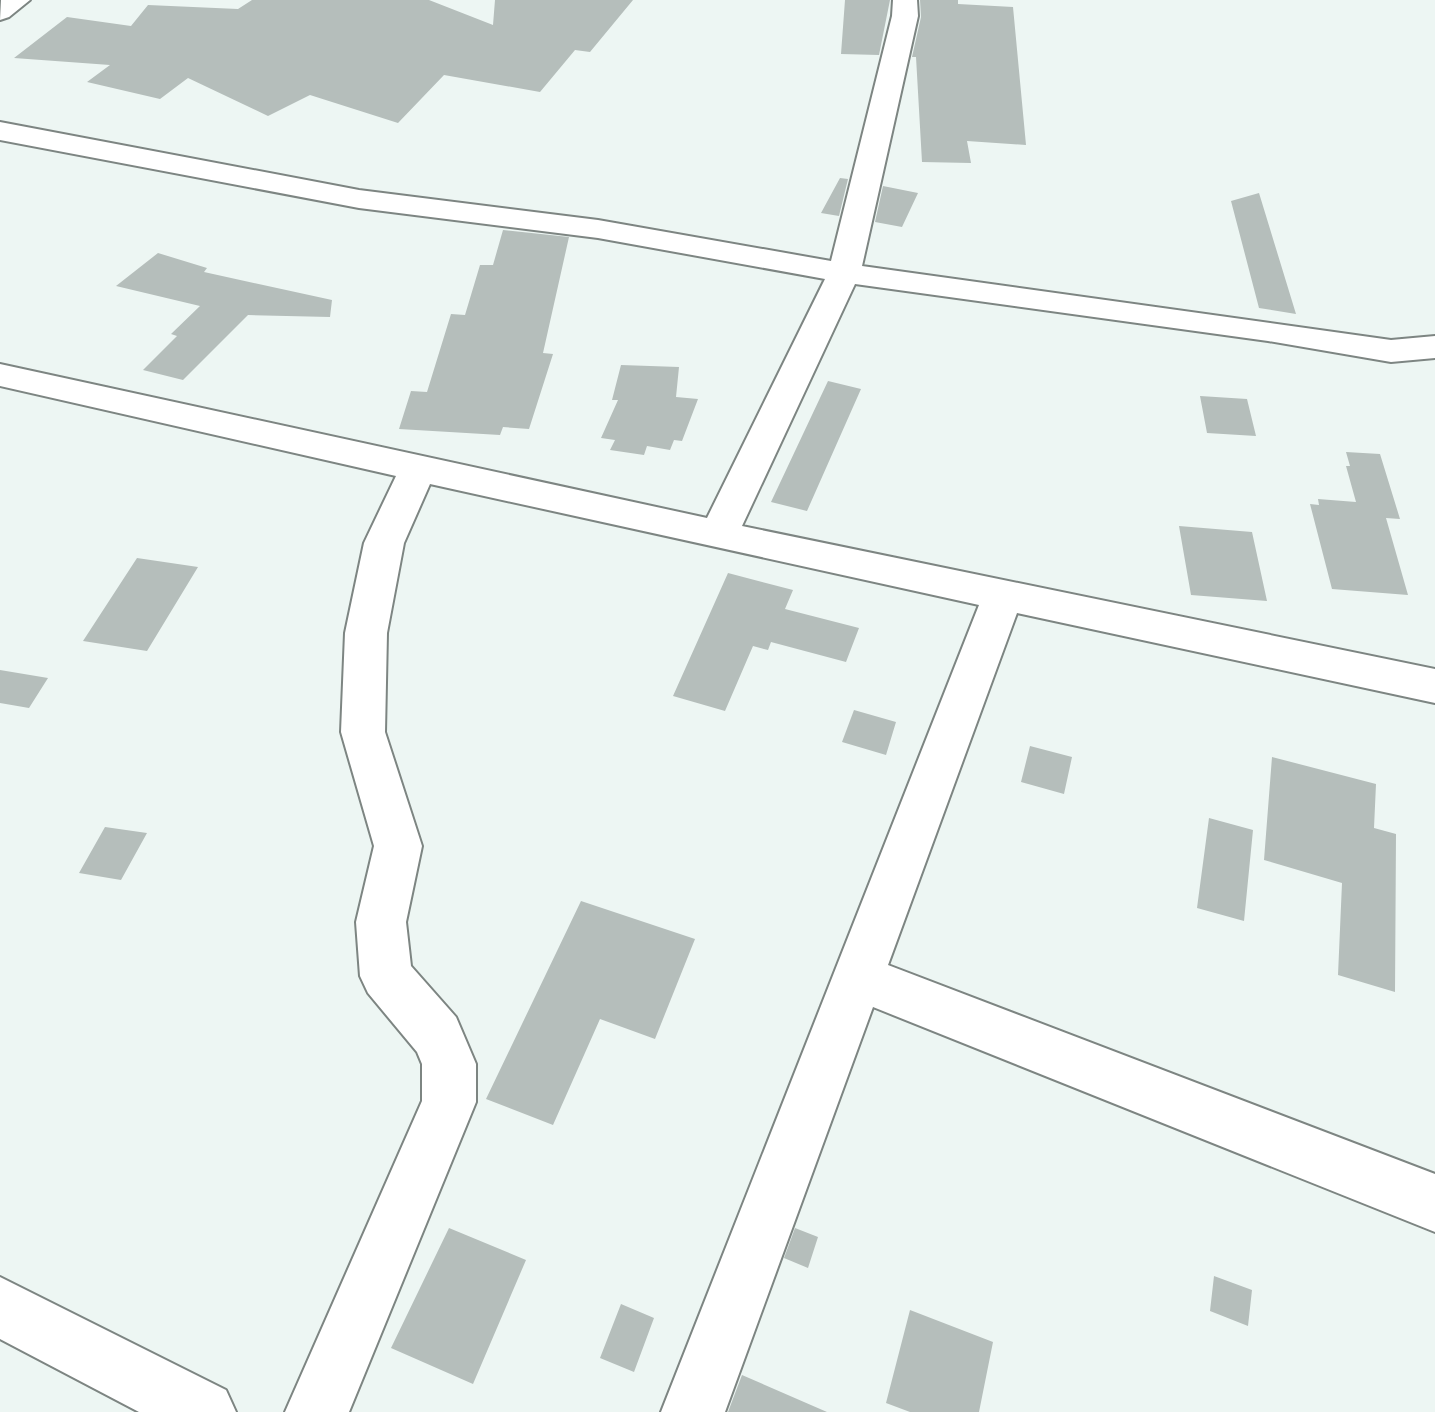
<svg xmlns="http://www.w3.org/2000/svg" width="1435" height="1412" font-family="Cabin,sans-serif">
  <style>
    .building { fill: #b5bebb }
    .lines { fill: none; stroke-linecap: round; stroke-linejoin: round }
    .minor-casing { stroke: #7d8582; stroke-width: 4 }
    .minor { fill: #fff; fill-rule: evenodd }
  </style>
  <rect width="100%" height="100%" fill="#edf6f3"/>
  <path class="building" d="M252,0H429L493,25L495,0H633L590,52L575,50L540,92L444,75L398,123L310,95L268,116L188,78L160,99L87,82L110,65L14,58L67,17L131,26L148,5L238,9Z
    M845,0H890L879,55L841,54Z
    M920,0H958V4L1013,7L1026,145L967,141L971,163L922,162L916,57H912L921,17Z
    M840,178L848,179L839,216L821,213Z
    M883,186L918,193L902,227L875,222Z
    M1259,193L1296,314L1259,308L1231,201Z
    M503,230L569,237L543,353L553,354L529,429L503,427L500,435L399,429L411,391L427,392L451,314L465,315L480,265H493Z
    M158,253L207,268L204,272L332,300L330,317L248,315L183,380L143,370L177,336L171,334L200,306L116,286Z
    M621,365L679,367L676,397L698,399L682,441L674,440L670,450L647,446L644,455L610,450L615,440L601,438L618,400H612Z
    M828,381L861,389L807,511L771,502Z
    M1200,396L1247,399L1256,436L1207,433Z
    M1346,452L1380,454L1400,519L1386,518L1408,595L1332,589L1310,504L1319,505L1318,499L1356,502L1346,466H1350Z
    M1179,526L1252,532L1267,601L1191,595Z
    M137,558L198,567L147,651L83,641Z
    M728,573L793,590L785,609L859,628L846,662L771,642L768,650L753,646L725,711L673,696Z
    M0,670L48,678L29,708L0,703Z
    M854,710L896,722L886,755L842,742Z
    M1030,746L1072,757L1064,794L1021,782Z
    M1272,757L1376,784L1374,828L1396,834L1395,992L1338,975L1342,883L1264,860Z
    M1209,818L1253,830L1244,921L1197,908Z
    M105,827L147,833L121,880L79,873Z
    M581,901L695,939L655,1039L600,1019L553,1125L486,1099Z
    M449,1228L526,1260L473,1384L391,1348Z
    M795,1228L818,1237L808,1268L784,1258Z
    M1214,1276L1252,1290L1248,1326L1210,1311Z
    M621,1304L654,1318L634,1372L600,1358Z
    M910,1310L993,1342L979,1412H910L886,1403Z
    M742,1375L827,1412H728Z"/>
  <g class="lines">
    <defs>
      <path id="minor" d="M30,0L9,17L0,20L1,0Z
        M893,0H917L918,16L862,266L1391,340L1435,336V358L1391,362L1268,341L855,284L742,526L1435,669V703L1017,613L888,965L1435,1174V1232L873,1007L725,1412H661L979,605L430,484L404,543L387,633L385,732L422,846L406,922L411,966L456,1017L476,1064V1102L349,1412H285L422,1101V1064L417,1052L368,993L360,976L356,922L374,846L341,732L345,633L364,543L396,476L0,386V364L707,518L825,279L598,238L359,208L0,140V122L359,190L598,220L831,261L892,16Z
        M0,1277L226,1390L236,1412H139L0,1339Z"/>
    </defs>
    <use href="#minor" class="minor-casing"/>
    <use href="#minor" class="minor"/>
  </g>
</svg>
